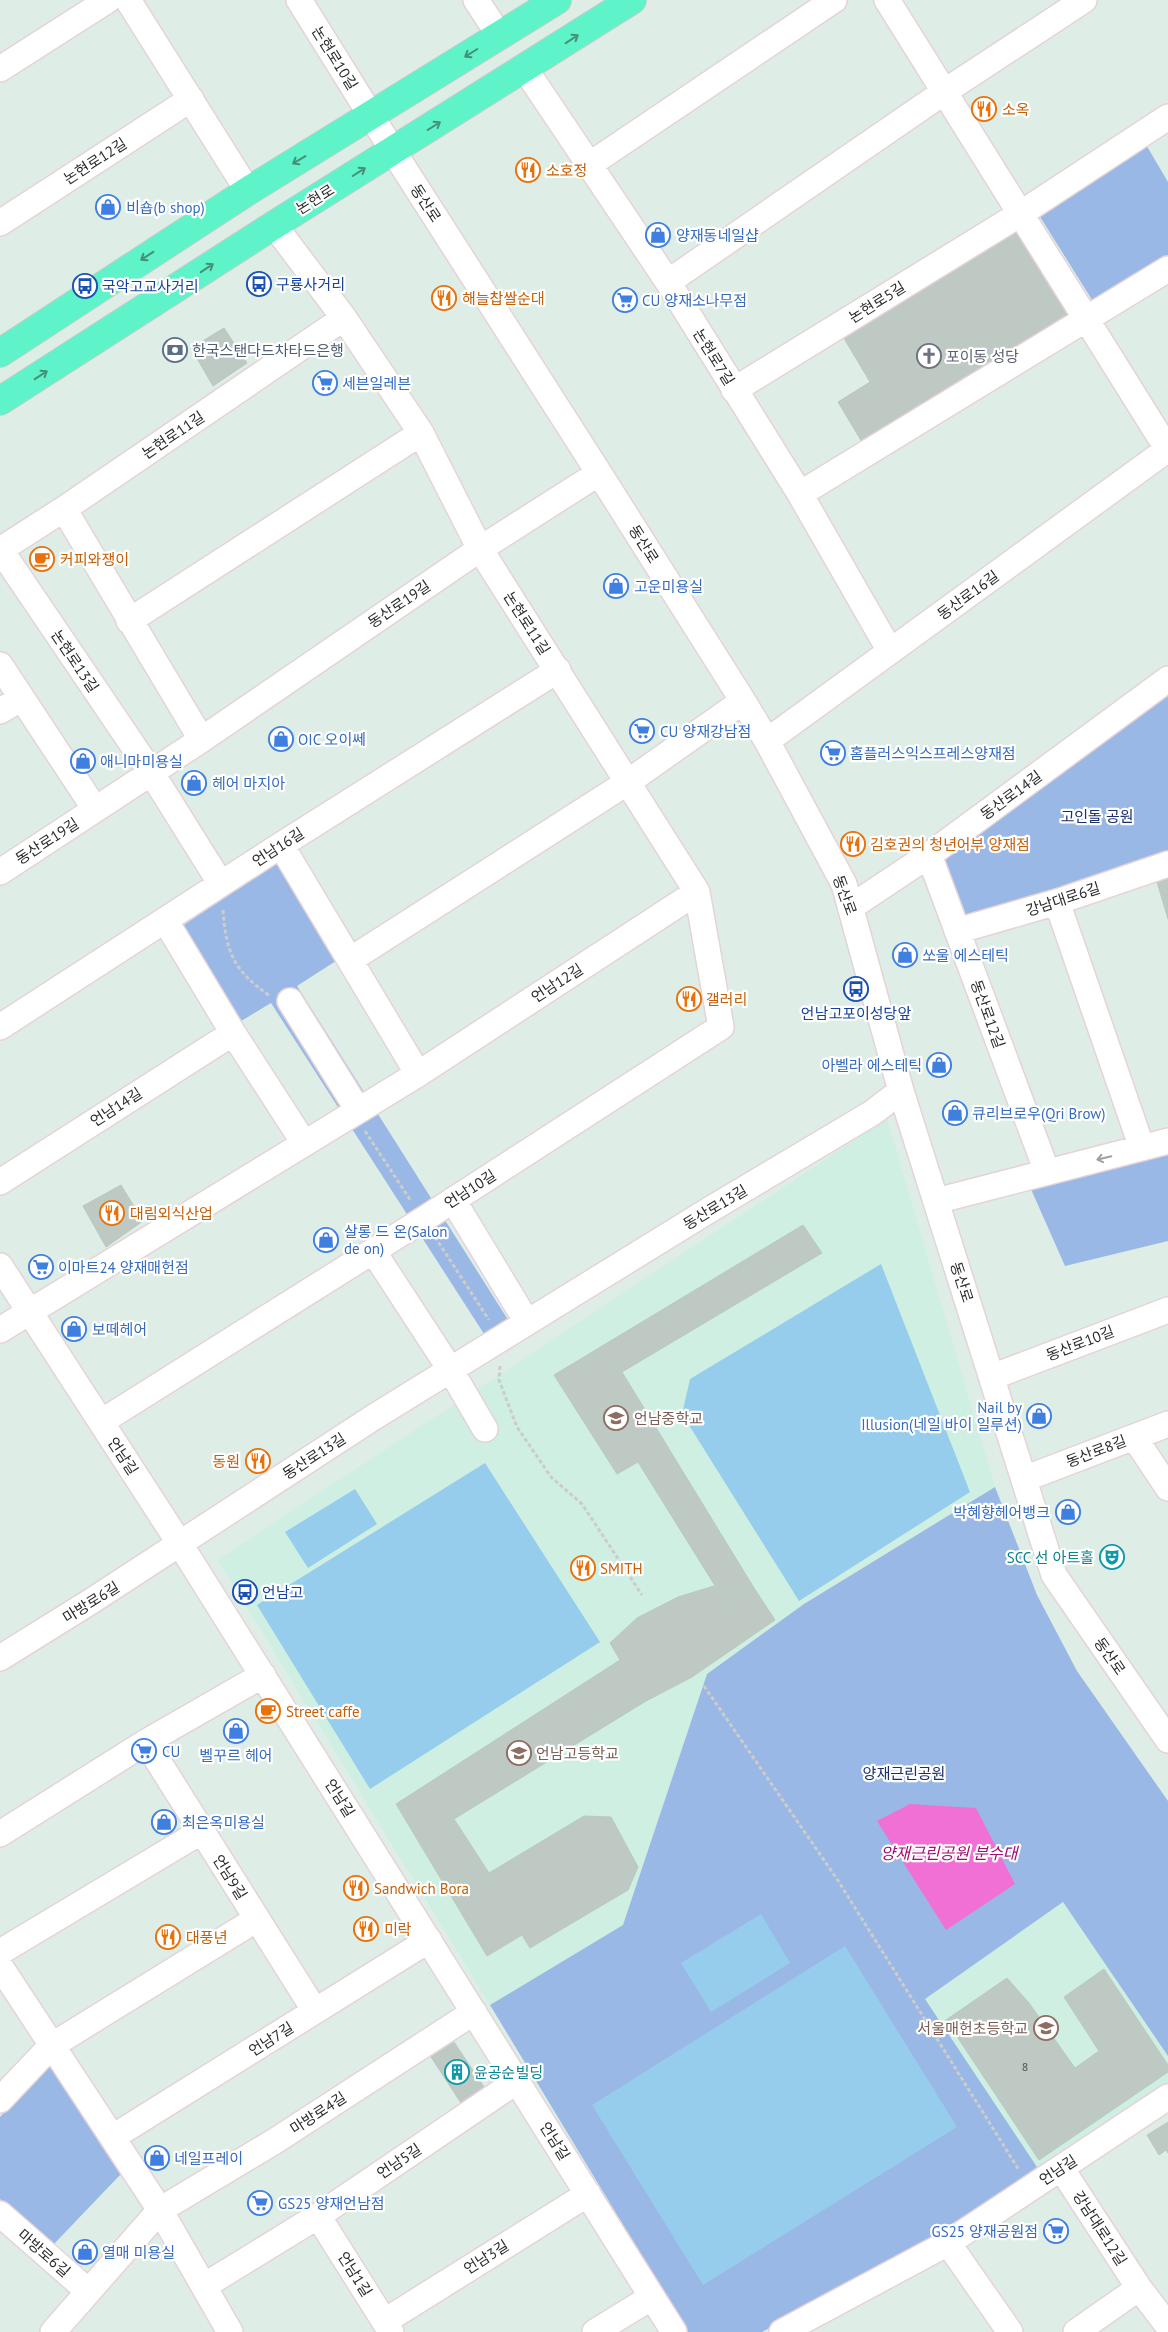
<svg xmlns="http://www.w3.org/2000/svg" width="1168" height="2332" font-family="'PT Sans','Noto Sans KR',sans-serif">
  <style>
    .education { fill: #ceefe2 }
    .green { fill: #9ab8e5 }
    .pitch { fill: #96cdec }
    .water { fill: #f170d6 }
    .building { fill: #bec9c3; stroke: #b8c9c2 }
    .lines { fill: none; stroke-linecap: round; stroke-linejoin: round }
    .minor-casing { stroke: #e5d3d8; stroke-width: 28 }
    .major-casing { stroke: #ccc; stroke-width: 30 }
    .path { stroke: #ccc; stroke-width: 3; stroke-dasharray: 4 2.5; stroke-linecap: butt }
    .minor { stroke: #fff; stroke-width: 25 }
    .major { stroke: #5ef3c8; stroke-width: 28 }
    .oneway { stroke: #45907a }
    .oneway2 { stroke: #a0a0a0 }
    .labels { text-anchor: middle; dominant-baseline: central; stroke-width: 4.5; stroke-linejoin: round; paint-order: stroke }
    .number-label { font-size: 12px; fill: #505352 }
    .street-label { font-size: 15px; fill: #2c2c2c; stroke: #fff }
    .food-label { font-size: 15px; fill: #c56008; stroke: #fff; text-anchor: start }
    .shop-label { font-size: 15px; fill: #366cbe; stroke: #fff; text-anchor: start }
    .transit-label { font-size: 15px; fill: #164399; stroke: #fff; text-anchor: start }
    .service-label { font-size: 15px; fill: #4e5e75; stroke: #fff; text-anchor: start }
    .worship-label { font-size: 15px; fill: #5b616d; stroke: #fff; text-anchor: start }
    .park-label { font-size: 15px; fill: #1a2f6c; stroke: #fff }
    .education-label { font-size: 15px; fill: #785e54; stroke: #fff; text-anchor: start }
    .culture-label { font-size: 15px; fill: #0d838f; stroke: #fff; text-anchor: end }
    .water-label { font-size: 16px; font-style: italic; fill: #a10c76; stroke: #fff }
  </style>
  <rect width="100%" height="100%" fill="#deeee6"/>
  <path class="education" d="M887,1119L995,1487L804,1604L707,1674L623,1925L490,2005L218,1560Z
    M1063,1902L1168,2056V2085L1037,2167L925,1999Z"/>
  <path class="green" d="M1145,143L1168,182V255L1094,303L1037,212Z
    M1168,679V865L957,931L929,855Z
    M278,863L339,959L297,986L510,1323L486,1337L271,1003L238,1023L179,928Z
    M1168,1141V1241L1065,1266L1026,1178Z
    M995,1487L1037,1595L1077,1671L1168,1801V2056L1063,1902L925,1999L1037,2167L956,2227L762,2332H688L490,2005L623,1925L707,1674L804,1604Z
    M51,2062L121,2174L53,2245L0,2199V2117Z"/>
  <path class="pitch" d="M881,1264L970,1492L799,1601L682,1414L690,1379Z
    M485,1463L600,1642L370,1789L257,1605Z
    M355,1489L377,1524L308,1568L285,1532Z
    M761,1914L790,1963L711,2012L681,1963Z
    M845,1946L957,2127L703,2285L592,2105Z"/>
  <path class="water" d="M910,1804L976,1808L1015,1884L946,1930L877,1821Z"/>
  <path class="building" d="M1024,224L1075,313L862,442L838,402L870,382L839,330Z
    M224,328L247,363L213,386L191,348Z
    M1168,868V919L1154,872Z
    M121,1185L143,1221L106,1247L83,1206Z
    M803,1225L822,1253L622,1372L754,1588L727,1605L638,1462L617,1474L554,1375Z
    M714,1586L727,1605L754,1588L775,1620L692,1677L646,1701L454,1819L489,1873L584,1816L611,1817L638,1867L628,1890L530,1948L522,1935L487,1956L396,1804L620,1660L610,1643L637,1618L678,1597Z
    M1104,1969L1168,2065V2072L1039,2160L946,2020L1007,1978L1029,2003L1075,2068L1099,2051L1064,1997Z
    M454,2042L484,2087L461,2103L431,2057Z
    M1168,2122V2153L1166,2150L1159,2155L1147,2135Z"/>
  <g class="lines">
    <defs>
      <path id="minor" d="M128,0L248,191
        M299,0L393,151L599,473L743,701L767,741L844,884L901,1091L1054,1575L1168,1740
        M476,0L499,35
        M887,0L1168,450
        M0,69L108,0
        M525,69L668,282L800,494L890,651
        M589,165L834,0
        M0,223L191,99
        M668,282L944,92L1084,0
        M734,390L1020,214L1168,117
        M800,494L1168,269
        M64,509L201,739
        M0,549L151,772L221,884
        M0,550L64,509L344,318
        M129,621L421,433
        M0,665L95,809
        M0,711L22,698
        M767,741L1168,449
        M281,845L418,1074
        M929,855L1047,1172
        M0,872L198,742L480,549L599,473
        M1057,902L1142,1148
        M851,907L929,855L1168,679
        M165,920L233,1033L304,1143
        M957,931L1057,902L1168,864
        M350,960L628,782L743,701
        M290,1001L358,1110
        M0,1027L281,845L558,670
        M0,1182L233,1033
        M453,1200L527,1322
        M936,1201L1168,1141
        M373,1251L450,1369L485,1429
        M0,1266L180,1544L674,2332
        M0,1330L418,1074L697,892
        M992,1377L1168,1310
        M101,1422L424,1219L721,1027L697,892L480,549L421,433L344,318L274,225
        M1134,1437L1168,1488
        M1024,1479L1168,1424
        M0,1658L90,1602L374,1417L706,1212L872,1113L901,1091
        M146,1742L315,2011
        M0,1834L146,1742L263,1675
        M0,1952L202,1831
        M0,1966L160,2210L230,2332
        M0,2100L51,2046L257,1919
        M113,2137L429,1940
        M1061,2168L1139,2288L1168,2326
        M0,2214L88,2291
        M318,2216L391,2332
        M948,2243L1010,2332
        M204,2286L318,2216L517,2081
        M385,2321L588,2194
        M53,2332L160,2210L275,2141L474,2012
        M595,2332L652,2297
        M782,2332L948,2243L1168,2097
        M1076,2332L1139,2288"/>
      <path id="major" d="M0,353L248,191L557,0
        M0,401L274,225L632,0"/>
    </defs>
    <use href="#minor" class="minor-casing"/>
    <use href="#major" class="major-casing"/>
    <path class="path" d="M223,910C226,953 234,971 270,996
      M365,1131L411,1201
      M435,1237L489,1320
      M500,1366L499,1380L517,1427L551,1477L582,1504L642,1595
      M704,1686L837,1879L1019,2170"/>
    <use href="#minor" class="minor"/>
    <use href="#major" class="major"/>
  </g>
  <defs><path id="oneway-shaft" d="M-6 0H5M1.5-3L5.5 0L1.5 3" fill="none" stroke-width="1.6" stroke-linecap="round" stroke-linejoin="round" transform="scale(1.25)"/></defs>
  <g class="oneway">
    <use href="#oneway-shaft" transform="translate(572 39) rotate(-33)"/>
    <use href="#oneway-shaft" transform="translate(471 53) rotate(148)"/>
    <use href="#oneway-shaft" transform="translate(434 126) rotate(-32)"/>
    <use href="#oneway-shaft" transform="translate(299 160) rotate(149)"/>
    <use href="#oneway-shaft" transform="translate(359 172) rotate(-32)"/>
    <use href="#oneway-shaft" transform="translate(147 256) rotate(147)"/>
    <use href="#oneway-shaft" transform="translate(207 268) rotate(-33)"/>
    <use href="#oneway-shaft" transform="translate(41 375) rotate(-33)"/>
  </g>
  <use class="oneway2" href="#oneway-shaft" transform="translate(1104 1158) rotate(166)"/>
  <defs>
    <symbol id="restaurant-ring" viewBox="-11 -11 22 22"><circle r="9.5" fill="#fff" stroke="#e8710a" stroke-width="1.5"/><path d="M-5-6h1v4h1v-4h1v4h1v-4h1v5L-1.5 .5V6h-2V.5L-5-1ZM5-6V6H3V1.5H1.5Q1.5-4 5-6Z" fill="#e8710a"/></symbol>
    <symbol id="shop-ring" viewBox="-11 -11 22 22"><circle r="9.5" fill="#fff" stroke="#3f7fe0" stroke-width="1.5"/><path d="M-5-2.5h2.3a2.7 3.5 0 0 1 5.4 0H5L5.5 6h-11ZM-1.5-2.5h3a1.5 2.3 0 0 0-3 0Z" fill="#3f7fe0"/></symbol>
    <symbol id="bus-ring" viewBox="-11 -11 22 22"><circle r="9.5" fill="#fff" stroke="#1a4fb4" stroke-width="1.5"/><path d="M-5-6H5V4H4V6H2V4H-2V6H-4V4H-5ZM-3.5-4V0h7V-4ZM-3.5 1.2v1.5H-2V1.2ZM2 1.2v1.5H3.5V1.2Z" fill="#1a4fb4"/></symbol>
    <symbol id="supermarket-ring" viewBox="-11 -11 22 22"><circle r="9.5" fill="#fff" stroke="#3f7fe0" stroke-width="1.5"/><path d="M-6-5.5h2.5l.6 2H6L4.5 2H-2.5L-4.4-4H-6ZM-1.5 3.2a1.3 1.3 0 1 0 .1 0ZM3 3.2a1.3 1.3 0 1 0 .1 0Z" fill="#3f7fe0"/></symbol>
    <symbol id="bank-ring" viewBox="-11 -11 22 22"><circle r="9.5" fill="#fff" stroke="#5c6f8a" stroke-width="1.5"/><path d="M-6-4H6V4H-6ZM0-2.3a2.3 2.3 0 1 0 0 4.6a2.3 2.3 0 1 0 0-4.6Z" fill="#5c6f8a"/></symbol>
    <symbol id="church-ring" viewBox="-11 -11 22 22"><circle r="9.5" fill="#fff" stroke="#6b7280" stroke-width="1.5"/><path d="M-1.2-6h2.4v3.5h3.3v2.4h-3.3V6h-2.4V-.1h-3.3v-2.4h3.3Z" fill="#6b7280"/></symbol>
    <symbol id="cafe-ring" viewBox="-11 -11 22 22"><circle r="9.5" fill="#fff" stroke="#e8710a" stroke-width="1.5"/><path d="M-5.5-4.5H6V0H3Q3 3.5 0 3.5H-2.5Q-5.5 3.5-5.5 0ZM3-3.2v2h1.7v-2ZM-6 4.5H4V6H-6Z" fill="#e8710a"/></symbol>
    <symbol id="school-ring" viewBox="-11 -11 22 22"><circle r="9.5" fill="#fff" stroke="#8d6e63" stroke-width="1.5"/><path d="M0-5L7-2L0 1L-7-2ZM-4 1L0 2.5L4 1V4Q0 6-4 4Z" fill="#8d6e63"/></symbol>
    <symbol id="theatre-ring" viewBox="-11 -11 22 22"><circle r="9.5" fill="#fff" stroke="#0f9aa8" stroke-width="1.5"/><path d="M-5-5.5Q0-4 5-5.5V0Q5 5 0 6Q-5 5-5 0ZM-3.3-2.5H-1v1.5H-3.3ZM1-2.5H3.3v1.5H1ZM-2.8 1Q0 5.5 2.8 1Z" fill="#0f9aa8"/></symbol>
    <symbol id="building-ring" viewBox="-11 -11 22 22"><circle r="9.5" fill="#fff" stroke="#0f9aa8" stroke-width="1.5"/><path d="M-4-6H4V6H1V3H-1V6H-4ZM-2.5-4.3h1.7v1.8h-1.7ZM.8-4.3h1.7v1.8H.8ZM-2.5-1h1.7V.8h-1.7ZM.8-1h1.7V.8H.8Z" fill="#0f9aa8"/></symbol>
  </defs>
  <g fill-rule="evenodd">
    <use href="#restaurant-ring" x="970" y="95" width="28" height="28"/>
    <use href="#restaurant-ring" x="514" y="156" width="28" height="28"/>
    <use href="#shop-ring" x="94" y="193" width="28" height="28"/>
    <use href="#shop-ring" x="644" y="221" width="28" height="28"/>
    <use href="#bus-ring" x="245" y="270" width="28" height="28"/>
    <use href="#bus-ring" x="71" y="272" width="28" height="28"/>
    <use href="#restaurant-ring" x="430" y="284" width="28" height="28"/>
    <use href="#supermarket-ring" x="611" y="286" width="28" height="28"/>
    <use href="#bank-ring" x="161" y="336" width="28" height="28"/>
    <use href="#church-ring" x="915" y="342" width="28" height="28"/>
    <use href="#supermarket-ring" x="311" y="369" width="28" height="28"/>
    <use href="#cafe-ring" x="28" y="545" width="28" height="28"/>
    <use href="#shop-ring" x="602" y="572" width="28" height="28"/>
    <use href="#supermarket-ring" x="628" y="717" width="28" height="28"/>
    <use href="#shop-ring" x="267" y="725" width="28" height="28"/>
    <use href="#supermarket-ring" x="819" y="739" width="28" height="28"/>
    <use href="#shop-ring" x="69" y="747" width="28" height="28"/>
    <use href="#shop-ring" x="180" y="769" width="28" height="28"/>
    <use href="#restaurant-ring" x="839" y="830" width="28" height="28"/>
    <use href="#shop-ring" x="891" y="941" width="28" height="28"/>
    <use href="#bus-ring" x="842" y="975" width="28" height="28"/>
    <use href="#restaurant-ring" x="675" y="985" width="28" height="28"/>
    <use href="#shop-ring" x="925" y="1051" width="28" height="28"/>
    <use href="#shop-ring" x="941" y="1099" width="28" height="28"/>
    <use href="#restaurant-ring" x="98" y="1199" width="28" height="28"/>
    <use href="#shop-ring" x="312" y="1226" width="28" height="28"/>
    <use href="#supermarket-ring" x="27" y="1253" width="28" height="28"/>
    <use href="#shop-ring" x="60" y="1315" width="28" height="28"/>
    <use href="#shop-ring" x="1025" y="1402" width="28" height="28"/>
    <use href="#school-ring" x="602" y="1404" width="28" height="28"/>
    <use href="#restaurant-ring" x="244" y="1447" width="28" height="28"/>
    <use href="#shop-ring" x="1054" y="1498" width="28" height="28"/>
    <use href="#theatre-ring" x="1098" y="1543" width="28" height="28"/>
    <use href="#restaurant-ring" x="569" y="1554" width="28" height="28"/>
    <use href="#bus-ring" x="231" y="1578" width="28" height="28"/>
    <use href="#cafe-ring" x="254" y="1697" width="28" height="28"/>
    <use href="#shop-ring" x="222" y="1717" width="28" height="28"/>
    <use href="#supermarket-ring" x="130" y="1737" width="28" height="28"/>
    <use href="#school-ring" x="505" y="1739" width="28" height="28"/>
    <use href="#shop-ring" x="150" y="1808" width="28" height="28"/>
    <use href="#restaurant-ring" x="342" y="1874" width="28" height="28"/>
    <use href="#restaurant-ring" x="352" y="1915" width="28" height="28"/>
    <use href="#restaurant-ring" x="154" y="1923" width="28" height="28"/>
    <use href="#school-ring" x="1032" y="2014" width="28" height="28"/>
    <use href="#building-ring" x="443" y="2058" width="28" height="28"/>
    <use href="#shop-ring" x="143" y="2144" width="28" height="28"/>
    <use href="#supermarket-ring" x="246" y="2189" width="28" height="28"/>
    <use href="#supermarket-ring" x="1042" y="2217" width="28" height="28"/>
    <use href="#shop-ring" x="71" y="2238" width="28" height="28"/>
  </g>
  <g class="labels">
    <g class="number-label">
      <text x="1025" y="2066">8</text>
    </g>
    <g class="street-label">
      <text transform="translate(335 58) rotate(58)">논현로10길</text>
      <text transform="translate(95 161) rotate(-33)">논현로12길</text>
      <text transform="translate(315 199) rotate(-32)">논현로</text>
      <text transform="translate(426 203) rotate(57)">동산로</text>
      <text transform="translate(877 302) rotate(-32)">논현로5길</text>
      <text transform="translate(714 357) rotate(58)">논현로7길</text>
      <text transform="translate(173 435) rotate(-34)">논현로11길</text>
      <text transform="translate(644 544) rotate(58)">동산로</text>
      <text transform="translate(968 595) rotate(-36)">동산로16길</text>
      <text transform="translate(399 604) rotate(-34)">동산로19길</text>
      <text transform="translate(527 623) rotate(57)">논현로11길</text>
      <text transform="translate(75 661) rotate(56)">논현로13길</text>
      <text transform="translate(1011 795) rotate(-36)">동산로14길</text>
      <text transform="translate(47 841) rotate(-33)">동산로19길</text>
      <text transform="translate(278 847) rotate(-33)">언남16길</text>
      <text transform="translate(845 895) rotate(70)">동산로</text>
      <text transform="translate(1063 899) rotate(-18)">강남대로6길</text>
      <text transform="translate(557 983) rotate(-33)">언남12길</text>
      <text transform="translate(988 1014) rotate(70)">동산로12길</text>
      <text transform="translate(116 1107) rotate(-33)">언남14길</text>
      <text transform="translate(470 1189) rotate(-33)">언남10길</text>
      <text transform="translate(715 1207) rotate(-31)">동산로13길</text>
      <text transform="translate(962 1282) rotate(72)">동산로</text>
      <text transform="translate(1080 1343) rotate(-21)">동산로10길</text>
      <text transform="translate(1096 1451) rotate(-21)">동산로8길</text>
      <text transform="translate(123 1456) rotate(57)">언남길</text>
      <text transform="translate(314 1456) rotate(-33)">동산로13길</text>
      <text transform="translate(91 1602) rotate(-32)">마방로6길</text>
      <text transform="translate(1110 1656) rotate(55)">동산로</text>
      <text transform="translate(340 1798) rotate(58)">언남길</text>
      <text transform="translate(230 1877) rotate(58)">언남9길</text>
      <text transform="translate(271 2039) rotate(-32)">언남7길</text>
      <text transform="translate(318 2113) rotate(-33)">마방로4길</text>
      <text transform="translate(555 2141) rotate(58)">언남길</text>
      <text transform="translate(399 2161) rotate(-34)">언남5길</text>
      <text transform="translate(1058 2170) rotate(-33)">언남길</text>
      <text transform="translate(1100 2228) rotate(57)">강남대로12길</text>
      <text transform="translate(44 2253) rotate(41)">마방로6길</text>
      <text transform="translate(486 2257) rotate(-32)">언남3길</text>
      <text transform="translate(355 2274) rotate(58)">언남1길</text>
    </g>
    <g class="food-label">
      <text x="1002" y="109">소옥</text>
      <text x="546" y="170">소호정</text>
      <text x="462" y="298">해늘찹쌀순대</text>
      <text x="60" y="559">커피와쟁이</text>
      <text x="870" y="844">김호권의 청년어부 양재점</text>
      <text x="706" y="999">갤러리</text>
      <text x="130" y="1213">대림외식산업</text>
      <text x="240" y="1461" text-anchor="end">동원</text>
      <text x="600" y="1568">SMITH</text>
      <text x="286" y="1711">Street caffe</text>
      <text x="374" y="1888">Sandwich Bora</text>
      <text x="384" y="1929">미락</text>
      <text x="186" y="1937">대풍년</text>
    </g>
    <g class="shop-label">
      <text x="126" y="207">비숍(b shop)</text>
      <text x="676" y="235">양재동네일샵</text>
      <text x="642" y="300">CU 양재소나무점</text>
      <text x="342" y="383">세븐일레븐</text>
      <text x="634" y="586">고운미용실</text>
      <text x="660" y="731">CU 양재강남점</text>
      <text x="298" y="739">OIC 오이쎄</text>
      <text x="850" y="753">홈플러스익스프레스양재점</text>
      <text x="100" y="761">애니마미용실</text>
      <text x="212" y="783">헤어 마지아</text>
      <text x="922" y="955">쏘울 에스테틱</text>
      <text x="922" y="1065" text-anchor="end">아벨라 에스테틱</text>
      <text x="972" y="1113">큐리브로우(Qri Brow)</text>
      <text x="344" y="1231">살롱 드 온(Salon<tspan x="344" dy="17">de on)</tspan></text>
      <text x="58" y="1267">이마트24 양재매헌점</text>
      <text x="92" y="1329">보떼헤어</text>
      <text x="1022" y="1407" text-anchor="end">Nail by<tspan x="1022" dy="17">Illusion(네일 바이 일루션)</tspan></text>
      <text x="1050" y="1512" text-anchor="end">박혜향헤어뱅크</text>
      <text x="162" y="1751">CU</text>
      <text x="236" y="1755" text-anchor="middle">벨꾸르 헤어</text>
      <text x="182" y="1822">최은옥미용실</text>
      <text x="174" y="2158">네일프레이</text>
      <text x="278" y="2203">GS25 양재언남점</text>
      <text x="1038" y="2231" text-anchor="end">GS25 양재공원점</text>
      <text x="102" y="2252">열매 미용실</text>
    </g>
    <g class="transit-label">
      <text x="276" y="284">구룡사거리</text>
      <text x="102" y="286">국악고교사거리</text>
      <text x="856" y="1013" text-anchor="middle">언남고포이성당앞</text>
      <text x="262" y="1592">언남고</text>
    </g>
    <g class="service-label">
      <text x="192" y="350">한국스탠다드차타드은행</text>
    </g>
    <g class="worship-label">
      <text x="946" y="356">포이동 성당</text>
    </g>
    <g class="park-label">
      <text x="1097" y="816">고인돌 공원</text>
      <text x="904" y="1773">양재근린공원</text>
    </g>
    <g class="education-label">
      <text x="634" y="1418">언남중학교</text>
      <text x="536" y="1753">언남고등학교</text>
      <text x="1028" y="2028" text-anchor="end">서울매헌초등학교</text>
    </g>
    <g class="culture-label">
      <text x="1094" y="1557">SCC 선 아트홀</text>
      <text x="474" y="2072" text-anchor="start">윤공순빌딩</text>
    </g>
    <g class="water-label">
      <text x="949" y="1853">양재근린공원 분수대</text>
    </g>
  </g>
</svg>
